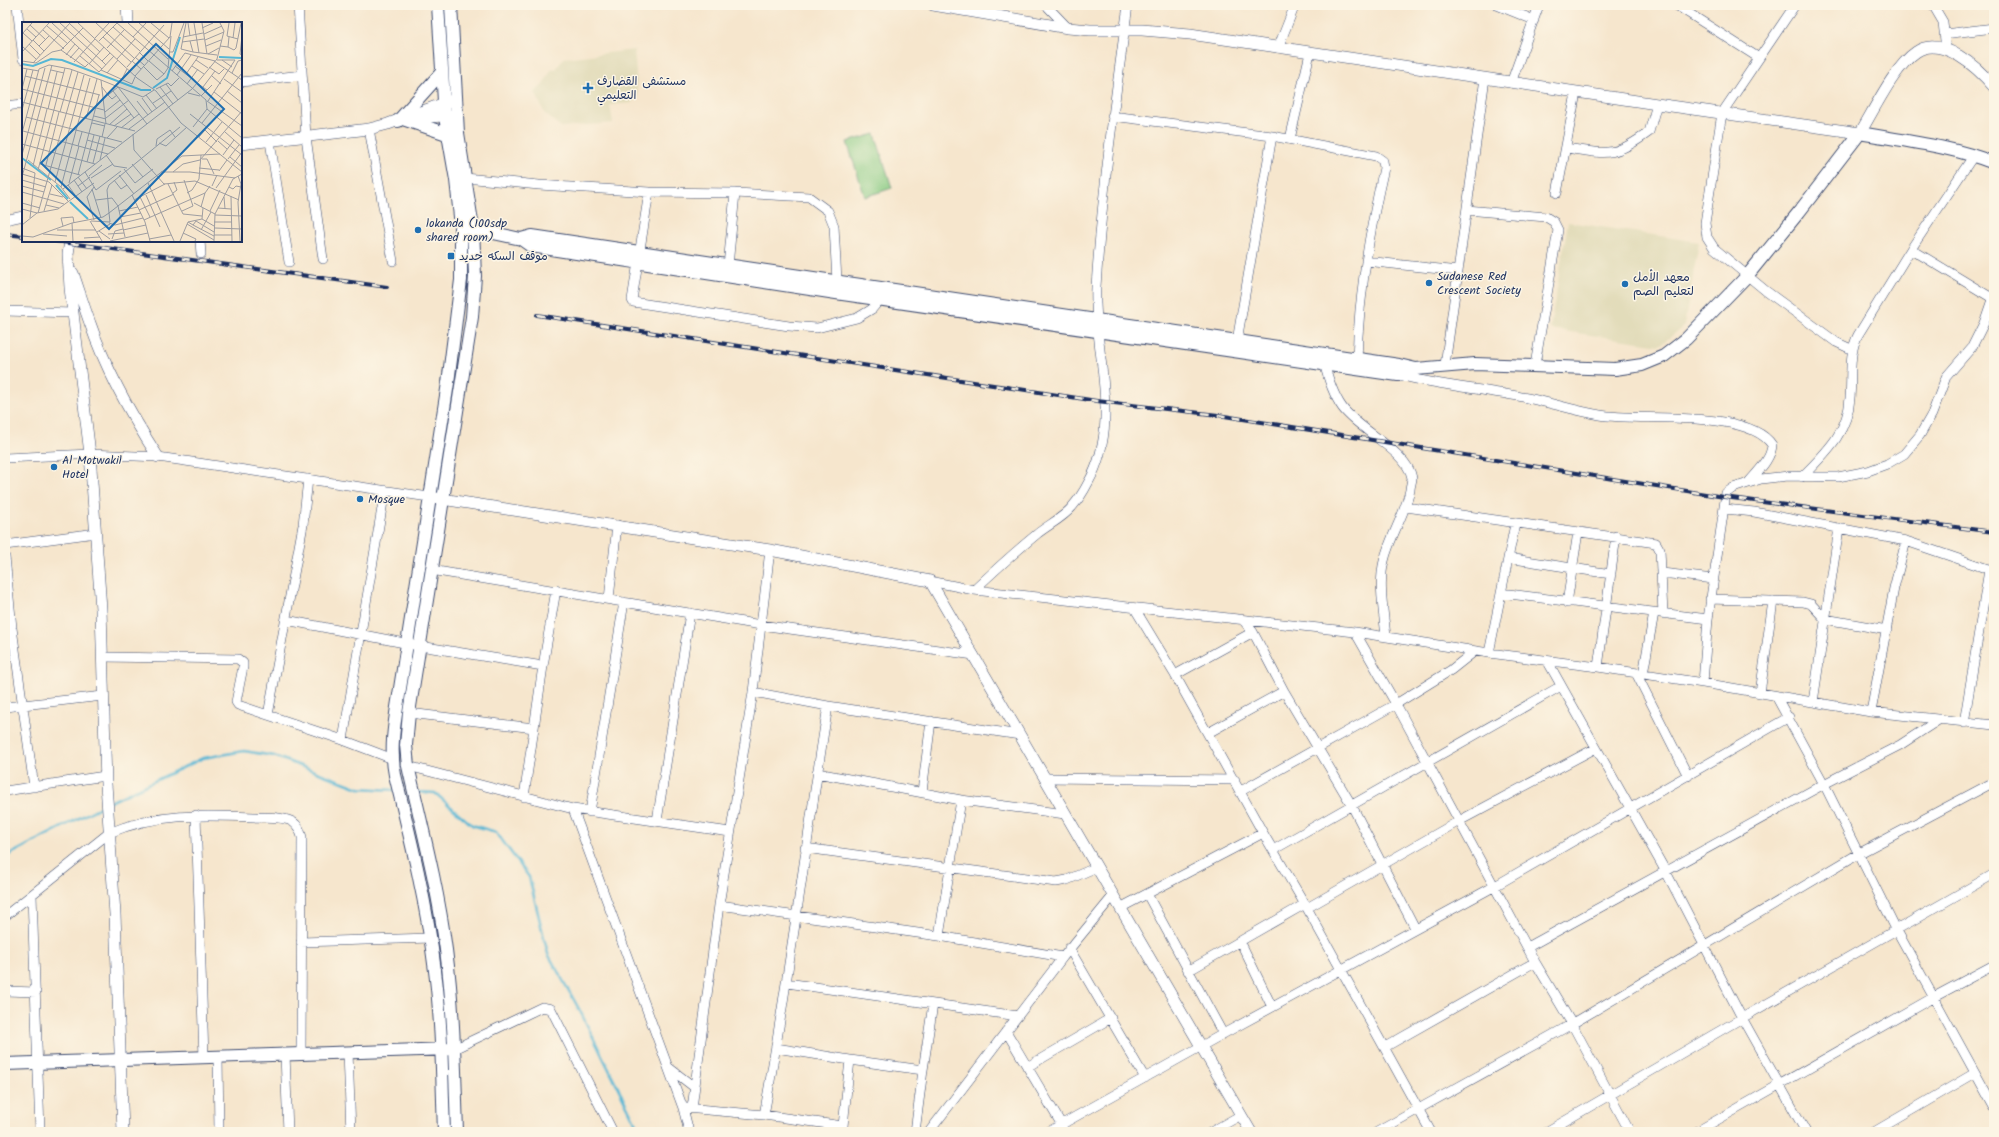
<svg xmlns="http://www.w3.org/2000/svg" width="1999" height="1137" font-family="Kalam,'Playpen Sans Arabic',sans-serif">
  <style>
    .built { fill: #e2dcba }
    .green { fill: #8acb84; stroke: #527d71 }
    .lines { fill: none; stroke-linecap: round; stroke-linejoin: round }
    .stream { stroke: #56b7d5; stroke-width: 2.5 }
    .minor-casing { stroke: #3c4a6f; stroke-width: 10 }
    .tertiary-casing { stroke: #3c4a6f; stroke-width: 12 }
    .secondary-casing { stroke: #3c4a6f; stroke-width: 14 }
    .minor { stroke: #fff; stroke-width: 9 }
    .tertiary { stroke: #fff; stroke-width: 11 }
    .secondary { stroke: #fff; stroke-width: 12 }
    .rail-casing { stroke: #1b2f5e; stroke-width: 4 }
    .rail { stroke: #fcf5e5; stroke-width: 2.5; stroke-dasharray: 8; stroke-linecap: butt }
    .poi-dot { fill: #1f6fb2; stroke: #fcf5e5; stroke-width: 1.5 }
    .labels { text-anchor: middle; dominant-baseline: central; stroke-width: 3; stroke-linejoin: round; paint-order: stroke }
    .poi-label { font-size: 12px; fill: #1b2f5e; stroke: #fcf5e5; text-anchor: start }
    .inset-river { fill: none; stroke: #56b7d5; stroke-width: 2 }
    .inset-road { fill: none; stroke: #9e9da1; stroke-width: 1 }
    .view { fill: #1f6fb2; fill-opacity: 0.15; stroke: #1f6fb2; stroke-width: 2 }
    .inset-edge { fill: none; stroke: #1b2f5e; stroke-width: 2 }
  </style>
  <rect width="100%" height="100%" fill="#fcf5e5"/>
  <filter id="ink" filterUnits="userSpaceOnUse"><feTurbulence type="fractalNoise" baseFrequency=".025" numOctaves="2"/><feDisplacementMap in="SourceGraphic" scale="8" xChannelSelector="R" yChannelSelector="G"/><feConvolveMatrix kernelMatrix="1 2 1 2 8 2 1 2 1" color-interpolation-filters="sRGB"/></filter>
  <filter id="wash" filterUnits="userSpaceOnUse"><feTurbulence type="fractalNoise" baseFrequency=".012" numOctaves="4" result="noise"/><feDisplacementMap in="SourceGraphic" scale="16" xChannelSelector="R" yChannelSelector="G"/><feGaussianBlur stdDeviation="0.9" result="paint"/><feColorMatrix in="noise" values="0 0 0 0 0 0 0 0 0 0 0 0 0 0 0 0 0 1.4 0 .05"/><feComposite in="paint" operator="in"/></filter>
  <g filter="url(#wash)">
    <rect width="100%" height="100%" fill="#f6e6cd"/>
    <path class="built" d="M634,50L638,96L631,103L610,105L613,123L561,127L545,114L535,92L543,85L551,70L556,69L564,58Z
      M1568,222L1699,242L1684,326L1660,345L1550,329Z"/>
    <path class="green" d="M875,134L892,188L865,197L847,142Z"/>
    <g class="lines">
      <path class="stream" d="M417,792L435,793L472,825L496,832L529,877L548,954L579,1009L640,1132
        M110,802L203,758L244,751L274,756L359,788L394,790
        M5,857L104,805"/>
    </g>
  </g>
  <g filter="url(#ink)">
    <g class="lines">
      <defs>
        <path id="minor" d="M17,5L23,59
          M298,5L306,137L323,259
          M1046,5L1068,28
          M1497,5L1534,20
          M1676,5L1759,58
          M1795,5L1722,113L1705,223L1707,237L1714,248L1766,291L1836,342L1853,350
          M1933,5L1943,22L1946,50
          M1944,34L1994,28
          M1278,48L1295,5
          M241,82L302,75
          M1511,83L1539,5
          M5,106L23,104
          M1112,116L1272,136L1376,156L1383,161L1384,168C1369,233 1358,297 1357,363
          M369,129L393,261
          M1290,139L1310,53
          M270,141L289,262
          M1566,148C1607,154 1614,158 1649,132L1657,104
          M465,178L539,185L649,192L735,193L809,197L828,211L834,226L837,281
          M649,192L632,300L633,302L789,326L817,328L857,318L872,309L883,296
          M1557,193L1576,93
          M1467,210L1546,217L1554,222L1558,230L1535,365
          M5,220L23,216
          M200,241L201,254
          M1911,249L1992,298
          M1366,261L1458,271
          M728,266L735,193
          M5,311L73,313
          M1237,341L1272,136
          M1323,359C1327,375 1332,393 1342,407C1357,429 1408,452 1412,478C1412,481 1410,486 1410,490C1405,515 1390,536 1384,561C1378,584 1384,614 1386,637
          M1445,365L1485,78
          M1398,375C1441,386 1484,389 1527,398C1552,403 1575,411 1600,415C1640,422 1748,408 1772,445C1771,460 1757,472 1748,483
          M5,458L90,454L158,457L429,497
          M1802,477C1825,453 1848,433 1850,398C1852,377 1848,354 1858,335L1911,249L1974,155
          M1406,507L1656,543L1660,550L1663,614
          M1725,509L1754,512L1906,541L1994,571
          M5,545L96,533
          M5,557L12,628L34,787
          M1508,558L1611,574
          M431,570L761,625L974,655
          M1662,573L1713,579
          M930,581L974,590L1355,632L1489,653L1598,667L1703,683L1871,712L1994,725
          M974,590C994,571 1015,552 1037,534C1048,525 1063,518 1072,507C1078,500 1084,491 1088,483C1123,422 1093,352 1096,287C1102,192 1115,99 1128,5
          M1501,593L1708,619
          M609,599L617,525
          M1710,599L1803,602L1811,604L1825,619L1887,630
          M1567,603L1578,532
          M1135,609L1175,675L1263,833L1307,908L1431,1132
          M286,620L420,646L543,666
          M1243,620L1253,632L1284,691L1351,804L1415,928
          M1355,632L1396,704L1535,962L1572,1024L1630,1132
          M1489,653L1515,524
          M103,657L238,659L243,663V667L236,702L238,705L343,740L393,759
          M1548,662L1666,872L1742,1018L1806,1132
          M1598,667L1616,536
          M1636,673L1688,776
          M1643,674L1654,613
          M1175,675L1253,632
          M1703,683L1708,619L1726,493L1733,488L1761,479L1788,476L1838,477L1868,471L1887,464L1904,454L1920,435L1932,414L1946,377L1972,347L1984,323L1994,294
          M753,692L828,706L1020,735
          M1760,693L1773,601
          M1776,696L1824,784L1896,929L1994,1107
          M1813,702L1839,528
          M5,707L103,696
          M1871,712L1894,588L1906,541
          M409,713L534,728
          M268,715L303,525L308,479
          M1964,723L1989,570
          M1208,733L1284,691
          M343,740L385,490
          M408,766L573,809L683,1108L689,1132
          M817,773L961,800L1065,814
          M1045,778L1235,780
          M5,791L105,776
          M1241,791L1396,704L1451,670L1475,651
          M922,792L931,721
          M524,797L543,666L556,590
          M573,809L730,832
          M590,812L624,602
          M196,815L204,1058
          M657,821L690,613
          M805,848L1056,882L1067,880L1097,867
          M1273,850L1561,686
          M1147,894L1223,1034
          M32,895L40,1132
          M719,905L939,936L1063,957
          M1120,908L1263,833
          M1307,908L1459,821L1596,748
          M5,916L109,833C155,813 204,815 254,817C265,818 283,816 293,822C299,826 300,831 302,837L301,1054
          M939,936L961,800
          M1240,941L1272,1007
          M301,942L431,938
          M1528,947L1824,784L1900,745L1940,719
          M1069,948L1145,1078
          M1188,971L1305,904
          M787,983L1018,1016
          M5,991L36,992
          M1006,1031L1066,1132
          M1385,1047L1535,962
          M776,1048L850,1060L843,1126
          M454,1049L542,1007L551,1009L613,1132
          M348,1052L351,1132
          M285,1054L288,1132
          M218,1057L219,1132
          M850,1060L923,1070
          M668,1067L694,1087
          M1027,1067L1111,1018
          M686,1108L764,1115L843,1126V1132
          M692,1108L719,905L753,692L770,550
          M764,1115C789,979 806,842 828,706
          M915,1132L923,1070L933,1004
          M929,1132L1063,957L1113,896
          M1048,1132L1223,1034L1495,886L1789,717
          M1211,1132L1241,1115
          M1377,1132L1572,1024L1858,854L1994,782
          M1546,1132L1742,1018L1994,874
          M1696,1132L1934,997L1994,965
          M1874,1132L1975,1073"/>
        <path id="tertiary" d="M127,5L128,23
          M933,5L1068,28L1090,30H1142L1190,34L1657,104L1860,133C1874,110 1895,66 1916,52C1942,34 1979,69 1994,87
          M414,118L457,115
          M241,144L369,129L388,124L453,100
          M70,241L68,254L70,288L90,454L101,609L106,784L115,914L123,1132
          M73,273C79,290 84,307 90,323C106,370 131,415 158,457
          M429,497L770,550L930,581L1251,1132"/>
        <path id="secondary" d="M438,5L445,117L456,180L461,226V280L448,383L398,701C394,725 390,750 395,775C411,840 427,905 435,971C442,1025 442,1078 444,1132
          M451,5L458,133L473,228L475,276L472,317L409,713L406,745L408,766C422,827 438,888 446,950C454,1010 455,1071 457,1132
          M403,119L447,134
          M398,121L442,72
          M461,226L521,239L531,246L836,293L1377,372L1398,375L1416,369L1475,364L1615,369L1642,365L1664,356L1686,339L1747,276L1799,212L1860,133C1905,141 1951,146 1994,163
          M521,239L532,236L1399,365L1416,369
          M5,1064L450,1049"/>
      </defs>
      <use href="#minor" class="minor-casing"/>
      <use href="#tertiary" class="tertiary-casing"/>
      <use href="#secondary" class="secondary-casing"/>
      <use href="#minor" class="minor"/>
      <use href="#tertiary" class="tertiary"/>
      <use href="#secondary" class="secondary"/>
      <defs>
        <path id="rail" d="M5,234L23,236
          M55,241L387,287
          M537,315L1097,401L1218,415L1724,497L1994,532"/>
      </defs>
      <use href="#rail" class="rail-casing"/>
      <use href="#rail" class="rail"/>
    </g>
  </g>
  <g class="poi-dot">
    <path d="M586 82h4v4h4v4h-4v4h-4v-4h-4v-4h4z"/>
    <circle cx="418" cy="230" r="4"/>
    <rect x="447" y="252" width="8" height="8" rx="2"/>
    <circle cx="1429" cy="283" r="4"/>
    <circle cx="1625" cy="284" r="4"/>
    <circle cx="54" cy="467" r="4"/>
    <circle cx="360" cy="499" r="4"/>
  </g>
  <g class="labels">
    <g class="poi-label">
      <text x="597" y="81">مستشفى القضارف<tspan x="597" dy="14">التعليمي</tspan></text>
      <text x="426" y="223">lokanda (100sdp<tspan x="426" dy="14">shared room)</tspan></text>
      <text x="459" y="256">موقف السكه حديد</text>
      <text x="1437" y="276">Sudanese Red<tspan x="1437" dy="14">Crescent Society</tspan></text>
      <text x="1633" y="277">معهد الأمل<tspan x="1633" dy="14">لتعليم الصم</tspan></text>
      <text x="62" y="460">Al Motwakil<tspan x="62" dy="14">Hotel</tspan></text>
      <text x="368" y="499">Mosque</text>
    </g>
  </g>
  <g transform="translate(22 22)">
    <rect width="220" height="220" fill="#f6e6cd"/>
    <path class="inset-river" d="M197,35L220,36M0,42L11,44L29,37L40,38L119,68H129M131,66L145,56L158,15M0,136L29,158M34,163L46,177M48,180L66,197"/>
    <path class="inset-road" d="M30,1L80,47M38,1L80,39M47,1L78,30M56,1L115,56L134,69L159,101L220,150M74,1L112,36M95,1L184,78L185,87L171,105M106,1L146,37M117,1L147,27M129,1L147,16M164,1L159,27L171,30M166,1L168,14M172,1L177,31M180,1L185,32M207,1L205,14L216,17M8,3L24,18M25,4L46,22M91,5L118,29M180,6L191,1M5,7L14,15M21,8L32,18M1,11L10,19M0,12L10,1M182,12L200,4M220,14L218,32L220,33M81,15L109,40M111,15L124,1M161,15L181,11M73,16L87,1M211,16L213,1M11,18L22,29M32,18L42,27M183,18L202,10M77,19L95,1M168,19L171,30L195,33M160,20L182,17M7,22L18,33M0,24L14,37M17,24L27,14M184,24L199,18M198,24L206,25L207,15M206,25L212,28L214,26L219,1M85,26L103,7M39,28L63,45L66,42M0,30L27,1M117,30L126,39M147,30H151L162,1M186,32L197,26M44,33L53,22M58,34L77,50L92,34M113,35L122,43M48,36L57,26M95,37L113,17M174,38L186,46M200,38L210,45M0,39L14,41L30,30L39,28L61,6M110,39L119,47M127,39L142,52M192,39L220,58M52,40L73,17M11,41L48,1M67,42L82,25M84,43L80,39L88,31M153,44L169,56M170,44L182,52M105,45L142,3M122,45L135,58L142,52L146,46L149,14M187,45L197,52L202,47M0,46L17,49M29,48L42,51M79,48L110,62L113,55M150,49L163,31L193,39M85,51L96,38M210,51L216,39L220,38M164,52L176,35M155,53L169,33M3,54L78,73M113,54L148,15L150,1M190,54L199,62M202,57L220,70M79,58L121,75L132,68M99,59L105,47M175,61L185,68M144,62L156,78M165,62L176,47M80,65L86,73L96,65M96,65L125,102M138,65L151,82M181,65L193,49M0,67L82,88M0,67L5,47M134,67L146,61L149,64L157,56M91,69L112,96M205,69L220,81M192,70L220,92M166,71L178,74M86,73L90,77L95,73M124,73L135,87M179,74L190,63M120,76L130,90M115,79L126,93M185,79L220,104M186,79L213,38H195M0,80L113,109M131,81L149,69M26,87L35,50M185,87L220,116M0,88L11,48M38,90L50,48M83,90L98,78M168,92L220,133M72,94L84,97M4,95L100,120M84,96L107,78M64,97L75,57M70,101L83,104M180,101L220,51M87,103L105,87M92,104L109,92M99,106L117,92M107,107L143,80M1,109L86,132M203,110L220,125M0,111L17,47L27,43L48,47L79,58L84,102M111,112L112,128L142,162L173,159L217,178M80,115L83,102M177,115L183,108L195,120M85,116L95,105M65,118L93,126M196,119L205,127M184,120L200,100M137,121L144,124L165,105M0,122L73,142M56,124L60,110M134,124L135,117L148,108L153,115M0,133L23,46M84,133L92,144L105,146M201,133L212,118M208,135L220,145M180,137H185L192,152M206,137L217,123M6,138L39,165L48,177M78,138L83,116M178,138L220,89M65,140L72,113M71,141L78,114M18,142L58,153M110,142L121,155M24,143L37,90M11,144L25,87M0,146L13,151L8,196M177,146L197,148M102,147L113,161L131,147M16,148L43,46M197,149L205,138M63,150L74,168L99,149M139,150H168L213,156M151,150L161,142L178,138M0,152L27,160L46,179M56,153L77,73M97,153L112,172M67,154L80,143M216,154L219,162L216,180L218,219M0,155L30,43M56,155L65,167M69,156L91,142M0,158L24,165M52,158L60,170M92,158L99,167L105,163M33,160L62,53M47,161L57,124M126,161L152,219M146,162L161,192L180,194M46,163L53,173M0,164L22,170M56,164L68,155M190,164L195,153M39,165L68,56M207,165L211,167L214,164L219,165M194,166L220,130M41,167L170,67L195,37L202,9L198,1M70,167L79,196M0,170L42,182M151,171L155,168L152,160M165,171L170,168L177,157L179,133M28,172L41,175M110,173L123,200L128,219M124,173L138,205M209,174L210,219M118,175L128,195M202,175L203,187M74,178L90,176L96,184L103,215M112,178L143,162M0,181L18,186M172,181L193,192M24,183L37,186M179,185L183,171M181,186L180,197L192,204M196,186L209,187M0,187L15,191M117,188L152,172M22,189L30,163M97,189L116,185M160,189L171,184L162,158M188,189L198,168M16,191L56,50M193,193L220,194M98,195L119,191M72,198L65,175L72,165M122,198L183,171L188,164M68,199L80,219M69,199L88,200L87,191L160,134L198,132M174,199L192,210M166,200L180,197M192,200H210M50,201L51,219M87,201L93,203L121,196M165,202L192,218M0,203L15,191L36,187L72,161M171,203L192,214M41,204L39,196L51,195L52,201M193,206L220,207M35,208H50M50,208H74M101,208L124,203M179,208L189,190M77,209L88,217M75,210L88,202M161,211L174,217L173,219M21,212L45,214M86,212L102,211M192,213H210M0,214L11,215L50,201L81,195L87,191L85,168L87,163L158,105M62,216L78,215M90,217L93,209L101,207M127,217L149,213M88,219L126,211M158,219L166,200L171,203L174,199M192,219L193,192L211,157L220,152"/>
    <path class="view" d="M134,22L202,87L87,207L19,141Z"/>
    <rect width="220" height="220" class="inset-edge"/>
  </g>
  <rect width="1999" height="1137" fill="none" stroke="#fcf5e5" stroke-width="20"/>
</svg>
